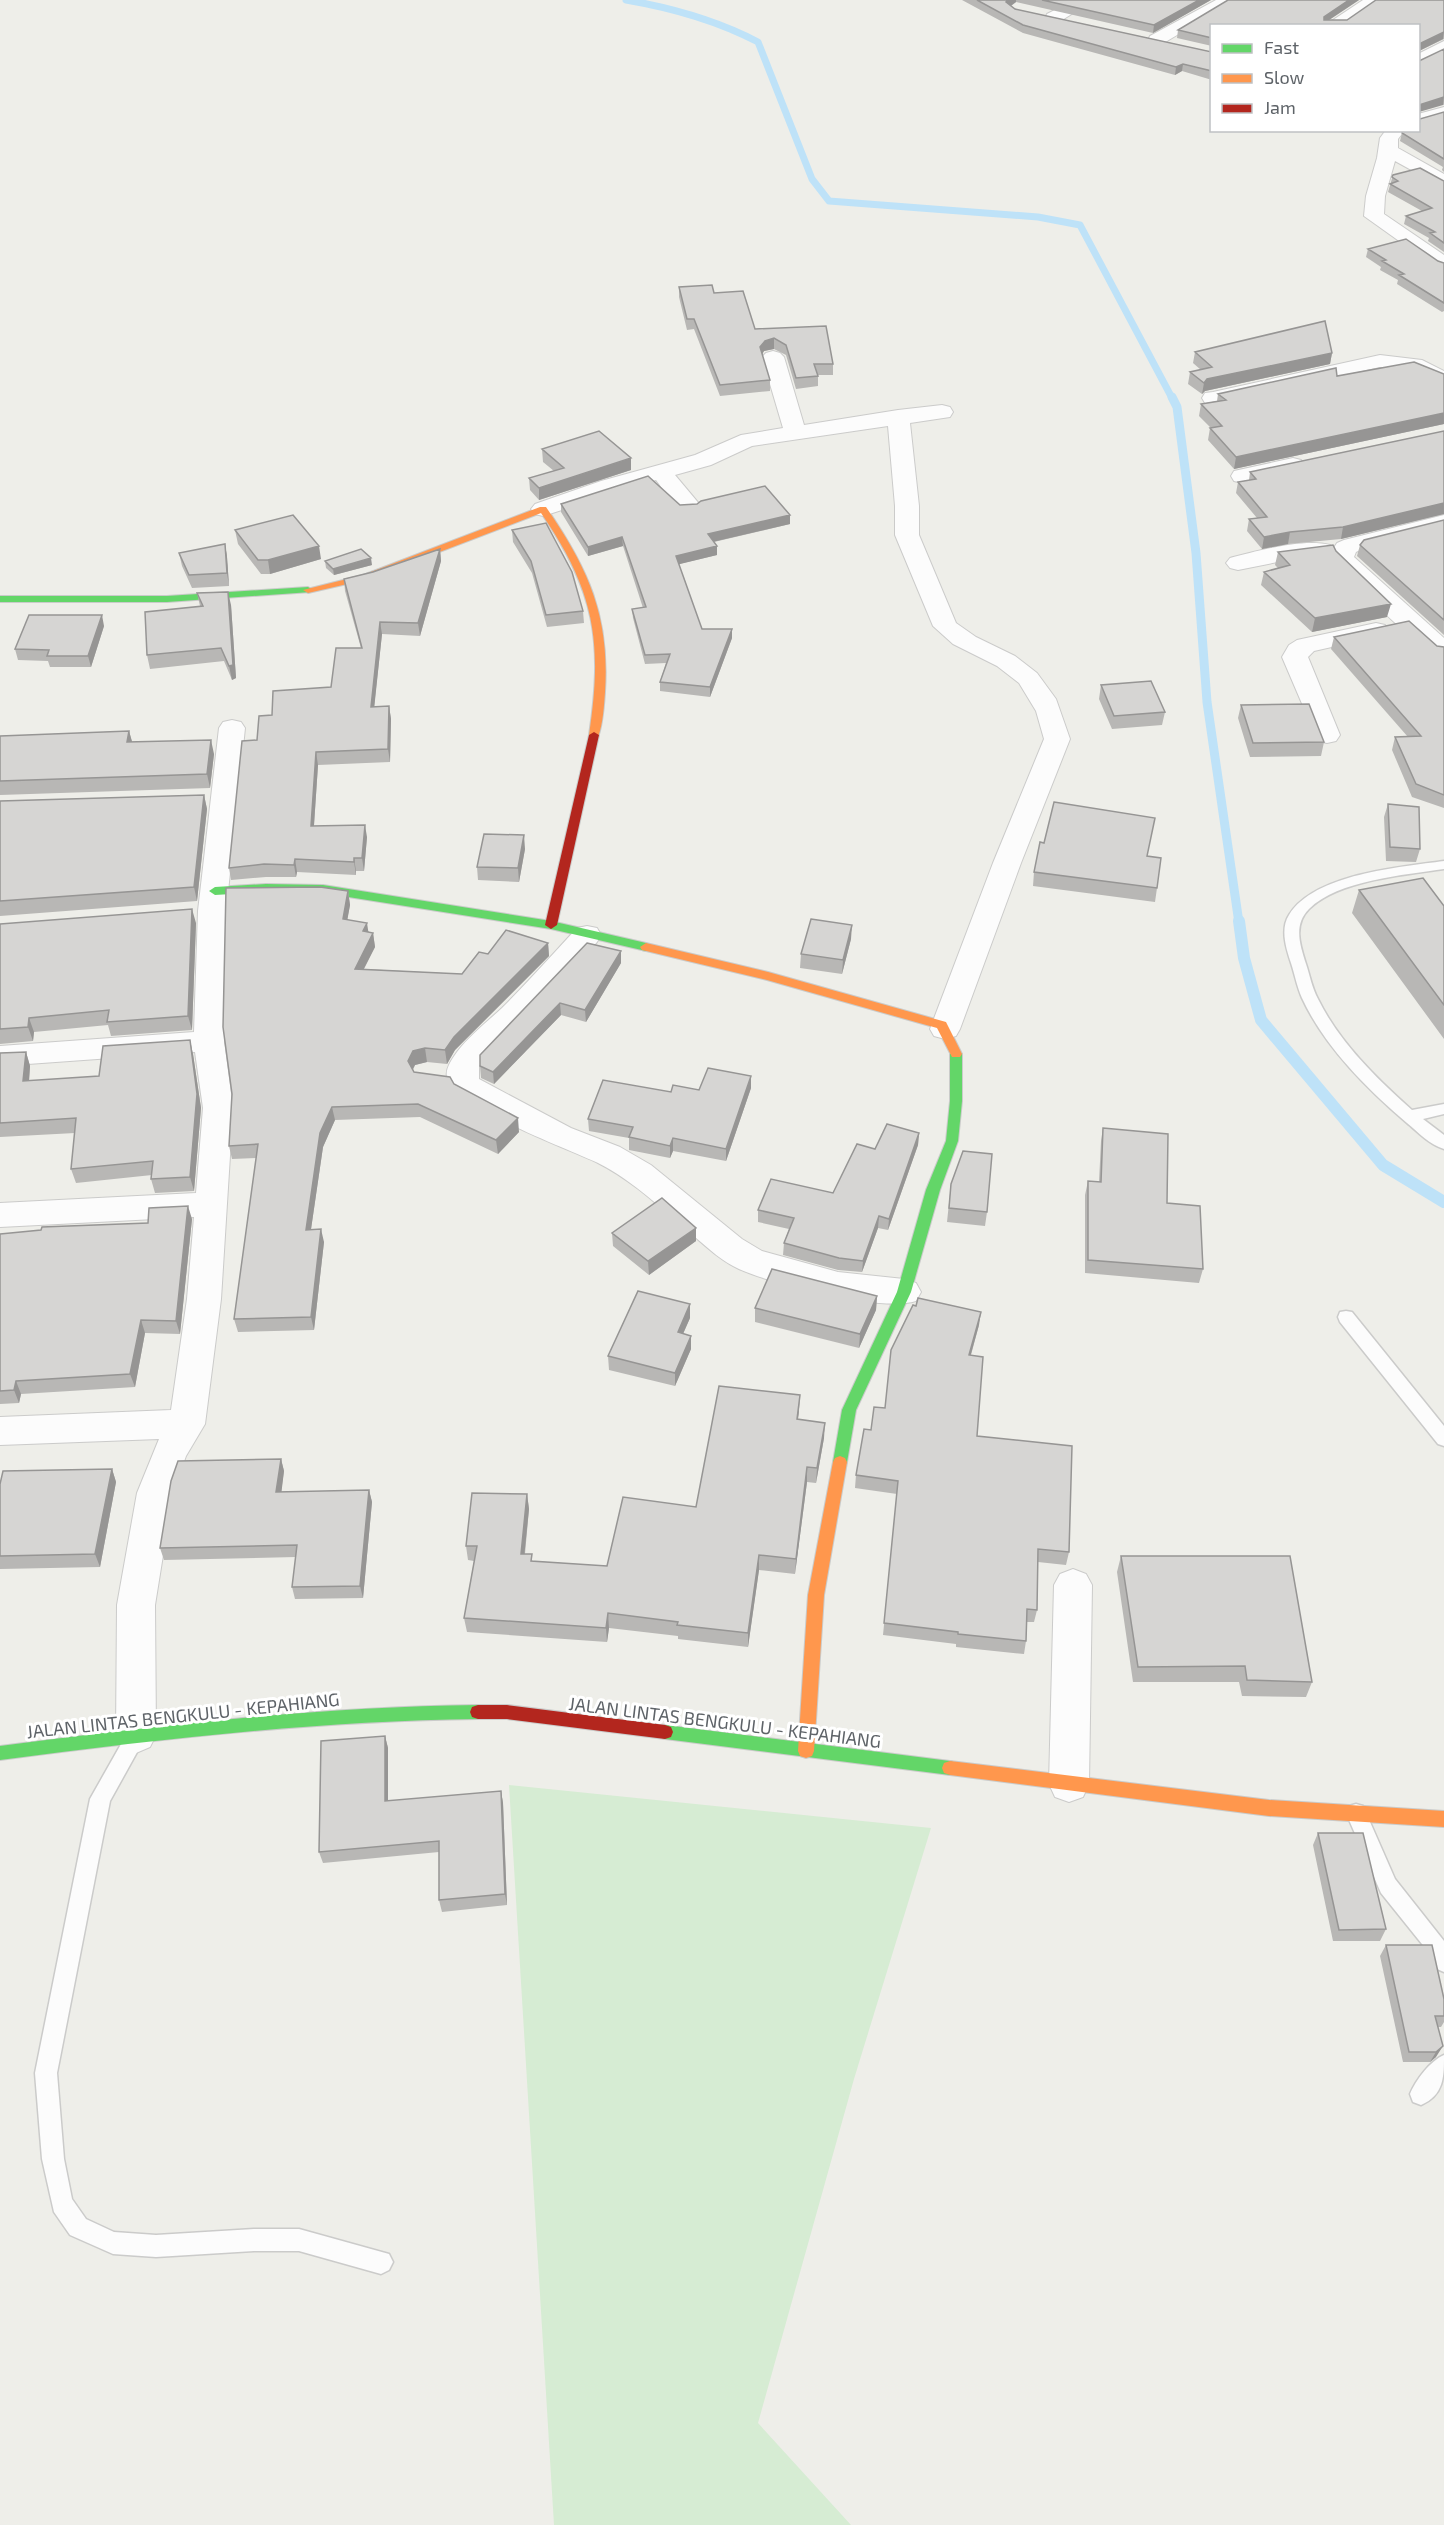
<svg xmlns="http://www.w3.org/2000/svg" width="1444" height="2525" font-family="'Exo 2',sans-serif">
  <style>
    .green { fill: #d6ecd3 }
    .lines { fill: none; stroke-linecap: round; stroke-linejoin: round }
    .stream-far2 { stroke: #bee2f8; stroke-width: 7 }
    .stream-far1 { stroke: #bee2f8; stroke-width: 9 }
    .stream { stroke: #bee2f8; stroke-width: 12 }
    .lane-casing { stroke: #cbcbca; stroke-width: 3 }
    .street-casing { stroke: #cbcbca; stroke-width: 2 }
    .fast-casing { stroke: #cacbca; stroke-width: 2 }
    .slow-casing { stroke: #cacbca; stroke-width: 2 }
    .jam-casing { stroke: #cacbca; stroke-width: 2 }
    .lane { fill: #fcfcfc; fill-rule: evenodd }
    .street { fill: #fcfcfc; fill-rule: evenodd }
    .fast { fill: #63d668; fill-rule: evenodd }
    .slow { fill: #ff974d; fill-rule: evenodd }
    .jam { fill: #b3261e; fill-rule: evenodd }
    .wall { fill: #b8b7b5 }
    .shaded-wall { fill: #969594 }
    .building { fill: #d6d5d3; stroke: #969594; stroke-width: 1.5 }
    .labels { text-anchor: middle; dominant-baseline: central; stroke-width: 6; stroke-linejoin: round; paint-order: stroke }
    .street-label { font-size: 18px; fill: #5e6368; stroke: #fff }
  </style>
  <rect width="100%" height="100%" fill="#eeeee9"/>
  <path class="green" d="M509,1785L931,1828L854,2079L758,2423L851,2525H554Z"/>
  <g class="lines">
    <path class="stream-far2" d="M626,0C673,8 716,20 758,42L812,179L829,201L1038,217L1080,225L1172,398"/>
    <path class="stream-far1" d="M1172,397L1177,407L1196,553L1207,702L1239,923"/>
    <path class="stream" d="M1239,921L1244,958L1261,1020L1383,1165L1444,1202"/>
    <defs>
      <path id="lane" d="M1444,861V869C1405,875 1338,880 1309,909C1293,925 1300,945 1306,964C1310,976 1312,988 1318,999C1339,1042 1377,1079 1412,1110L1444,1104V1114L1423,1119L1444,1135V1149C1430,1145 1418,1132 1407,1123C1367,1089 1324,1046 1302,998C1297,987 1295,975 1291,963C1286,948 1280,929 1289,915C1314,874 1400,867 1444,861Z
        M1346,1311L1352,1312L1444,1426V1446L1438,1444L1340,1322L1338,1317L1340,1312Z
        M136,1727L143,1730L146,1736L110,1801L57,2073L64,2159L72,2199L86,2219L114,2232L156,2235L254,2229H299L389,2254L393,2262L389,2270L381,2274L299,2251H254L156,2257L113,2254L70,2235L54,2212L42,2159L35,2073L90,1799L129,1730Z
        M1356,1804L1363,1806L1395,1879L1444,1941V1972L1437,1969L1426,1949L1381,1893L1346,1813L1349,1806Z
        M1444,2055C1444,2077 1444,2095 1421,2105L1413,2102L1410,2094C1416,2080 1430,2061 1444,2055Z"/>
      <path id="street" d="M1074,0H1094L1059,22H1047L1045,18L1047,14Z
        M1216,0H1236L1162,44H1150L1148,40L1150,36Z
        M1363,0H1382L1344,26H1324Z
        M1444,41V53L1418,67V54Z
        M1444,107V118L1418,125V114Z
        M1386,130H1405L1398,139V148L1444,174V188L1395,161L1385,196L1384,214L1444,255V270L1437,268L1364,216L1366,196L1377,158L1380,138Z
        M773,351L780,353L784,357L804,425L898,410L942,405L950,407L953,412L950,417L910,423L919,506V535L956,623L976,637L1015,656L1037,673L1056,699L1070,739L1021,863L960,1029L956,1036L945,1039L934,1036L930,1029L993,863L1044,739L1036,711L1019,683L997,666L953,644L933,626L895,535V506L888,426L752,446L711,465L675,475L701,506L697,511C677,516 667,494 656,480L543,516L535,514L531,509L535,504L601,481L695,455L741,435L783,428L762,357L766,353Z
        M1380,355L1422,360L1444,371V385L1410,370L1380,367L1213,404L1205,403L1202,398L1205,393L1213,392Z
        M1293,458L1301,460L1304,465L1301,470L1242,483L1234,481L1231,476L1234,471Z
        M1444,515V529L1360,550L1356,552L1354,557L1444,638V658C1420,653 1355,583 1334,563L1330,558L1332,553L1322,557L1288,560L1238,570L1230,568L1226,563L1230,558C1257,551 1303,538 1330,545L1333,549L1337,543L1344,540Z
        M1376,623L1385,625L1388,630L1385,635L1314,651L1308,657L1340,735L1336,741L1327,743L1318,741L1282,657L1289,645L1297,640Z
        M232,720L241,722L245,728L226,911L224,1041L233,1108L221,1299L205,1424L186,1456L173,1493L155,1605L156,1735L150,1747L136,1753L122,1747L116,1735L117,1605L137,1493L159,1439L0,1445V1417L171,1410L187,1299L194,1217L0,1227V1203L196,1193L203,1108L195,1052L0,1066V1046L194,1032L198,911L219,728L223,722Z
        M587,926L597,928L601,935L597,942L552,992L479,1066V1079L571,1128L620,1147L651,1165L742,1239L762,1251L838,1272L904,1279L916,1283L921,1292L916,1301C880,1312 775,1285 739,1269C723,1262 709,1249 695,1237C664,1211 634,1181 598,1163C569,1149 453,1107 447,1077C445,1069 452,1059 457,1052C469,1036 487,1022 502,1008C528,982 552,955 577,928Z
        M1073,1569L1086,1574L1092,1585L1089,1784L1083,1797L1069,1802L1055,1797L1049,1784L1054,1585L1060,1574Z"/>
      <path id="fast" d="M308,587L313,590L311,592L167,602H0V596H167Z
        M266,884L323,885L551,921L646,943L652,947L646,951L551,929L323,893L266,892L215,895L209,891L215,887Z
        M956,1050L962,1054V1101L958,1141L940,1190L911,1292L856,1410L847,1462L845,1466L840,1468L835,1466L833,1462L842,1410L897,1292L926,1190L946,1141L950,1101V1054Z
        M478,1705L484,1707L486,1712L484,1717L478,1719C317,1721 159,1739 0,1760V1746C159,1725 317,1707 478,1705Z
        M665,1725L950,1761L956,1763L958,1768L956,1773L950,1775L665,1739L659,1737L657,1732L659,1727Z"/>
      <path id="slow" d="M540,507H546C588,568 610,616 605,692C604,706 603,724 598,737L594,738L589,735C603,642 595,591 541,513L369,579L308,593L303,590L363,575Z
        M646,943L768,972L946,1022L962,1054L960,1057H952L937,1028L767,980L642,950L640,947Z
        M840,1456L845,1458L847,1462L824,1595L814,1751L812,1756L806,1758L800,1756L798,1751L808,1595L833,1462L835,1458Z
        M950,1761L1269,1800L1444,1811V1827L1269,1816L950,1775L944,1773L942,1768L944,1763Z"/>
      <path id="jam" d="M594,732L599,735L557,925L551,929L545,925L589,735Z
        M478,1705H507L665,1725L671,1727L673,1732L671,1737L665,1739L507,1719H478L472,1717L470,1712L472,1707Z"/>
    </defs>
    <use href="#lane" class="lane-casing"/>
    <use href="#street" class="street-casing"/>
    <use href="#fast" class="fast-casing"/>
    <use href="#slow" class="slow-casing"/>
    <use href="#jam" class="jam-casing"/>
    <use href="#lane" class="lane"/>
    <use href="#street" class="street"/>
    <use href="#fast" class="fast"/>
    <use href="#slow" class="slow"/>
    <use href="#jam" class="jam"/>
  </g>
  <path class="wall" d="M962,0H1211L1153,33L1016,2L1011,6L1015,9L1212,52V80L1182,71L1175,75L1023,33Z
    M1228,0H1359L1329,20H1347L1444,0V39L1419,51V61L1444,49V105L1212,26V46L1177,38L1178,30Z
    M1444,112V172L1442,170L1443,167L1400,141L1402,133L1420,119Z
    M1393,175L1444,181V252L1428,241L1429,238L1404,224L1406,216L1422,211L1388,192Z
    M1368,249L1444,263V311L1442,312L1397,284L1398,280L1380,270L1381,267L1366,257Z
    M679,287L714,293L755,329L833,364V375H818V386L796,389L786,355L774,349L764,351L762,354L770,380V391L720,396L694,329L687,330L679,297Z
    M1195,352L1332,353L1330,364L1205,391L1202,394L1188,384L1190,372L1201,370L1193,363Z
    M1444,374V424L1234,469L1208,440L1210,428H1211L1199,416L1201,404L1217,401L1218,394L1337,376Z
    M1444,431V514L1341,539L1288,544L1262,549L1247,531L1249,519L1257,518L1236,493L1238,482L1249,480L1250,472Z
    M542,449L631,470L539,500L530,490L529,478L554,471L543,462Z
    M561,504L680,505L790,524L714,542L717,546V555L679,564L702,629L732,638L710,697L660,691V682L666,663L645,664L633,618L632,609L643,608L623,546L588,556L561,512Z
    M1444,520V635L1357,556L1360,545Z
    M235,530L321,559L270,574H261L238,544Z
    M512,530L583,611L584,623L547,627L532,573L513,542Z
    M225,544L227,557L229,586L192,588L182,566L179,553Z
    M440,549L441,561L420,636L382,634L374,707L389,706L391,719L390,762L318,765L314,826L367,837L364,871H356V875L297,872L296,877H266L231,880L229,868L257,740L272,715L331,687L361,648L345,591L344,579L373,572Z
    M1336,551L1387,617L1312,632L1261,585L1264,572L1278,568L1275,565L1278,552Z
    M325,561L372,565L334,575L326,568Z
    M197,593L231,605L236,678L232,680L224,661L150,669L147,655L200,606Z
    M104,626L91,667H50L48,661L18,660L15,649Z
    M1334,637L1444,647V808L1412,797L1392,750L1395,737H1408L1331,649Z
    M1101,685L1165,712L1162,725L1112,729L1099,699Z
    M1241,705L1324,742L1321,756L1250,757L1238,718Z
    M129,731L132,742L214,754L210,788L0,795V736Z
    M204,795L207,809L197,901L0,916V801Z
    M1388,804L1420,849L1416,862L1386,861L1384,817Z
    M525,849L519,882L478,880L477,867Z
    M1148,856L1157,888L1155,902L1033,886L1034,872Z
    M1359,890L1444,906V1039L1352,913Z
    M348,891L350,905L347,920L369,932L373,933L375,947L364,969L462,974L488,954L548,943L549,956L455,1050L447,1064L427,1062L415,1065L413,1070L414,1072L454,1084L519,1132L498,1154L420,1117L335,1120L323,1147L311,1229L324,1242L314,1330L238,1332L234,1319L256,1158L232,1159L229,1146Z
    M196,923L192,1030L111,1036L108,1025L34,1032L33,1041L0,1044V924Z
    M851,939L842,974L800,968L801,954Z
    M621,951V963L586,1022L561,1015L494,1084L481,1078L480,1066Z
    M26,1052L30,1066L29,1081L99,1076L193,1054L201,1108L194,1191L155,1193L151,1179L152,1175L76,1183L71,1169L75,1133L0,1137V1053Z
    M751,1076V1088L726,1161L673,1151L670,1158L629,1150V1138L589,1131L588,1119L671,1092L699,1090Z
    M1103,1128L1167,1203L1203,1269L1199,1283L1085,1273V1195L1088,1181L1099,1182L1101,1141Z
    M919,1133L918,1145L888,1230L878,1228L862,1272L838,1270L783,1255L784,1243L789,1229L758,1222V1210L833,1193L875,1149Z
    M951,1184L987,1212L985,1226L947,1222Z
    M192,1219L180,1334L145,1333L135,1387L21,1394L19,1403L0,1404V1234Z
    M612,1233L696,1241L649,1275L613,1246Z
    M877,1296L876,1310L859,1348L755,1322V1308Z
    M690,1318L683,1334L691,1336V1349L675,1386L609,1370L608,1356Z
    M979,1325L971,1355L977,1436L1069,1552L1066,1565L1038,1562L1037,1610L1034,1622H1027L1026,1641L1024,1654L956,1647V1644L883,1635L897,1494L855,1488L856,1475L871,1430L885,1408Z
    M799,1410L798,1420L824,1438L816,1483L807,1482L795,1574L759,1570L748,1647L678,1639V1636L609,1628L607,1642L467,1632L464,1618L474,1561L468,1560L466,1546L527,1494L529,1509L525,1554L533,1561L607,1566L696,1507Z
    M281,1459L284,1471L281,1492L369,1490L372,1502L363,1598L295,1599L292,1587L296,1557L164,1560L160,1548Z
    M112,1469L116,1482L100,1567L0,1569V1484Z
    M1121,1556L1312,1682L1306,1697L1242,1696L1239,1682H1133L1117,1572Z
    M385,1736L388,1748V1801L501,1791L503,1803L507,1905L442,1912L439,1900V1852L323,1863L319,1852Z
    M1318,1833L1386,1929L1380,1941H1333L1313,1845Z
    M1386,1945L1444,1999V2022L1441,2027H1438L1436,2057L1430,2062H1403L1380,1956Z"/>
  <path class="shaded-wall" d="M1008,0H1016V2L1005,10L1006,2Z
    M1199,0H1211L1153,33L1154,25Z
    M1349,0H1359L1323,24L1324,17Z
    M1444,32L1443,39L1419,51V44Z
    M1183,64L1182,71L1175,75L1176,67Z
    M1444,97L1443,105L1419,112V105Z
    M774,338V349L764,351L760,358V347L765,341Z
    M1332,353L1330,364L1205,391L1202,394L1204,383L1207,379Z
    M1444,413V424L1234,469L1236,457Z
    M631,458V470L539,500V488Z
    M1444,503V514L1341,539L1343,527Z
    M790,515V524L708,543V534Z
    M1290,532L1288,544L1262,549L1264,537Z
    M622,537L623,546L588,556V547Z
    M225,544L227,557L229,586L227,573Z
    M319,546L321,559L270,574L268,560Z
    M717,546V555L676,565V556Z
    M440,549L441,561L420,636L418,623Z
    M371,558L372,565L334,575L333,569Z
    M228,592L231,605L236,678L232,680L229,666Z
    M1391,604L1387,617L1312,632L1315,618Z
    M102,615L104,626L91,667L88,656Z
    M380,622L382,634L373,719L371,707Z
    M732,629V638L710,697V687Z
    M389,706L391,719L390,762L388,749Z
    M129,731L133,745L127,742Z
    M211,740L214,754L210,788L207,774Z
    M316,752L318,765L313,839L311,826Z
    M204,795L207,809L197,901L194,887Z
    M365,825L367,837L364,871L362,858Z
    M524,835L525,849L519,882L518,868Z
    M354,858L356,871V875L354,862Z
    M295,859L297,872L296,877L294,865Z
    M348,891L350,905L345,933L343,919Z
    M192,909L196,923L192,1030L188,1016Z
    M367,923L369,936L363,931Z
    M852,925L851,939L842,974L843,960Z
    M373,933L375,947L357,982L355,969Z
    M548,943L549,956L455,1050L447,1064L445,1050L454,1037Z
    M621,951V963L586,1022L585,1010Z
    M560,1003L561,1015L494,1084L493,1072Z
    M29,1018L34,1032L33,1041L28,1027Z
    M190,1040L193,1054L201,1108L194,1191L190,1177Z
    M425,1048L427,1062L415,1065L410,1074L408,1061L413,1051Z
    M26,1052L30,1066L28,1095L23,1081Z
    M751,1076V1088L726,1161V1149Z
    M332,1107L335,1120L323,1147L309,1243L306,1230L320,1133Z
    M518,1118L519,1132L498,1154L496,1140Z
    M919,1133L918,1145L888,1230L889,1219Z
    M673,1138V1151L670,1158V1146Z
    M188,1206L192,1219L180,1334L176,1321Z
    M879,1216L878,1228L862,1272L863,1261Z
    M696,1228V1241L649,1275L648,1261Z
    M321,1229L324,1242L314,1330L311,1317Z
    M877,1296L876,1310L859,1348L860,1334Z
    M690,1304V1318L678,1345V1332Z
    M981,1312L979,1325L967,1368L969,1355Z
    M141,1320L145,1333L135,1387L130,1374Z
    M691,1336V1349L675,1386V1373Z
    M16,1381L21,1394L19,1403L14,1390Z
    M800,1395L799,1410L796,1435L797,1419Z
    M825,1423L824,1438L816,1483L817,1468Z
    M281,1459L284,1471L280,1504L276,1492Z
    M807,1467V1482L795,1574L796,1559Z
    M112,1469L116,1482L100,1567L95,1554Z
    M369,1490L372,1502L363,1598L360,1586Z
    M527,1494L529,1509L523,1568L521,1554Z
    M759,1555V1570L748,1647V1633Z
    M608,1613L609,1628L607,1642L606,1628Z
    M385,1736L388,1748V1813L385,1801Z
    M501,1791L503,1803L507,1905L505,1894Z
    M1443,2046L1436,2057L1430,2062L1436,2052Z"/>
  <path class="building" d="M977,0H1008L1006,2L1015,9L1212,52V71L1183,64L1176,67L1023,25Z
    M1042,0H1199L1154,25Z
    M1228,0H1349L1324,17V20H1347L1376,0H1444V32L1419,44V61L1444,49V97L1419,105V26H1212V38L1178,30Z
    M1444,112V159L1402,133L1403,130H1419V118L1420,119Z
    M1420,168L1444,181V243L1430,233L1435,232L1406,216L1432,208L1390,184L1398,181L1392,177L1393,175Z
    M1406,239L1438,261L1444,263V303L1399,275L1404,274L1382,261L1386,260L1368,249Z
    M712,285L714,293L743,291L755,329L826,326L833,364H814L818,376L796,378L786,345L774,338L765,341L760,347L770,380L720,385L694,319H687L679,287Z
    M1325,321L1332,353L1207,379L1204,383L1190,372L1212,367L1195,352Z
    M1414,362L1444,374V413L1236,457L1210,428L1222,426L1201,404L1226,400L1218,394L1336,368L1337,376Z
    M599,431L631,458L539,488L529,478L564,468L542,449Z
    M1444,431V503L1343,527L1290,532L1264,537L1249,519L1267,517L1238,482L1256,479L1250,472Z
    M648,476L680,505L697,504L701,501L765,486L790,515L708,534L717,546L676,556L702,629H732L710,687L660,682L670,654L645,655L632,609L646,607L622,537L588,547L561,504Z
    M293,515L319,546L268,560H258L235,530Z
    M1444,520V620L1360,545L1364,540Z
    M546,523L572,572L583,611L546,615L531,561L512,530Z
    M225,544L227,573L189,575L179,553Z
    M1333,545L1336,551L1391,604L1315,618L1264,572L1290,565L1278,552Z
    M361,549L371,558L333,569L325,561Z
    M440,549L418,623L380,622L371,707L389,706L388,749L316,752L311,826L365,825L362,858H354V862L295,859L294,865L264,864L229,868L242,741L257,740L259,716L272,715L273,691L331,687L336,648H362L344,579L373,572Z
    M228,592L233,665L229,666L221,648L147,655L145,612L203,606L197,593Z
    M29,615H102L88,656H47L49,650L15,649Z
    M1409,621L1437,646L1444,647V795L1416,784L1395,737L1421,736L1334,637Z
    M1151,681L1165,712L1114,716L1101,685Z
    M1309,704L1324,742L1253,743L1241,705Z
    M129,731L127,742L211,740L207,774L0,781V736Z
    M204,795L194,887L0,901V801Z
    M1054,802L1155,818L1147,856L1161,858L1157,888L1034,872L1040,842L1044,843Z
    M1388,804L1419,807L1420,849L1390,847Z
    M484,834L524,835L518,868L477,867Z
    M1423,878L1444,906V1005L1359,890Z
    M320,887L348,891L343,919L367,923L363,931L373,933L355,969L462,974L479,952L488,954L506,930L548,943L454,1037L445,1050L425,1048L413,1051L408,1061L414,1072L450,1077L454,1084L518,1118L496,1140L418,1104L332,1107L320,1133L306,1230L321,1229L311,1317L234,1319L258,1144L229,1146L232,1094L223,1027L226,888Z
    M192,909L188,1016L107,1022L109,1010L29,1018L28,1027L0,1029V924Z
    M811,919L852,925L843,960L801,954Z
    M587,943L621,951L585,1010L560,1003L493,1072L480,1066V1055Z
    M190,1040L197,1094L190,1177L151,1179L153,1161L71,1169L76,1118L0,1123V1053L26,1052L23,1081L99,1076L103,1046Z
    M708,1068L751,1076L726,1149L673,1138L670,1146L629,1137L633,1127L588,1119L603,1080L671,1092L673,1085L699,1090Z
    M887,1124L919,1133L889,1219L879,1216L863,1261L839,1258L784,1243L794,1218L758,1210L771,1179L833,1193L857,1144L875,1149Z
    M1103,1128L1168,1134L1167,1203L1200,1206L1203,1269L1088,1260V1181L1101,1182Z
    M963,1151L992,1154L987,1212L949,1208L951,1184Z
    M662,1198L696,1228L648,1261L612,1233Z
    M188,1206L176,1321L141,1320L130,1374L16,1381L14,1390L0,1391V1234L41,1230L42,1227L148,1223L149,1208Z
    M772,1269L877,1296L860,1334L755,1308Z
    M638,1291L690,1304L678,1332L691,1336L675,1373L608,1356Z
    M918,1298L981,1312L969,1355L983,1357L977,1436L1072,1446L1069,1552L1038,1549L1037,1610L1027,1609L1026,1641L958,1634V1632L884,1623L898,1481L856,1475L864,1429L871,1430L874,1407L885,1408L891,1350L913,1305L916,1306Z
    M719,1386L800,1395L797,1419L825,1423L817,1468L807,1467L796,1559L759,1555L748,1633L677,1625L678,1622L608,1613L606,1628L464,1618L477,1546H466L472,1493L527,1494L521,1554H532L531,1561L607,1566L623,1497L696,1507Z
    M281,1459L276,1492L369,1490L360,1586L292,1587L297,1545L160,1548L171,1481L178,1461Z
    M112,1469L95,1554L0,1556V1484L3,1471Z
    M1121,1556H1290L1312,1682L1247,1680L1245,1666L1138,1667Z
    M385,1736V1801L501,1791L505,1894L439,1900V1841L319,1852L321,1741Z
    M1318,1833H1363L1386,1929L1339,1930Z
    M1386,1945H1432L1444,1999V2016H1435L1443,2046L1436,2052H1409Z"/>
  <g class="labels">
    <g class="street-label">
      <text transform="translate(183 1715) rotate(-6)">JALAN LINTAS BENGKULU - KEPAHIANG</text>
      <text transform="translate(725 1722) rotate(7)">JALAN LINTAS BENGKULU - KEPAHIANG</text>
    </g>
  </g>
  <rect x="1210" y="24" width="210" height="108" fill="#ffffff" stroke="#bfc1c3" stroke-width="1.5"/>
  <rect x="1222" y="44" width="30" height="9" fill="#63d668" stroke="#bfc1c3" stroke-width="1.5"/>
  <text x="1264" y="54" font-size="18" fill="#5e6368">Fast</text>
  <rect x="1222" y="74" width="30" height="9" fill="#ff974d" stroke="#bfc1c3" stroke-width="1.5"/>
  <text x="1264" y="84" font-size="18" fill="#5e6368">Slow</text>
  <rect x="1222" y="104" width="30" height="9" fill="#b3261e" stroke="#bfc1c3" stroke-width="1.5"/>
  <text x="1264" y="114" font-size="18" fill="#5e6368">Jam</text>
</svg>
